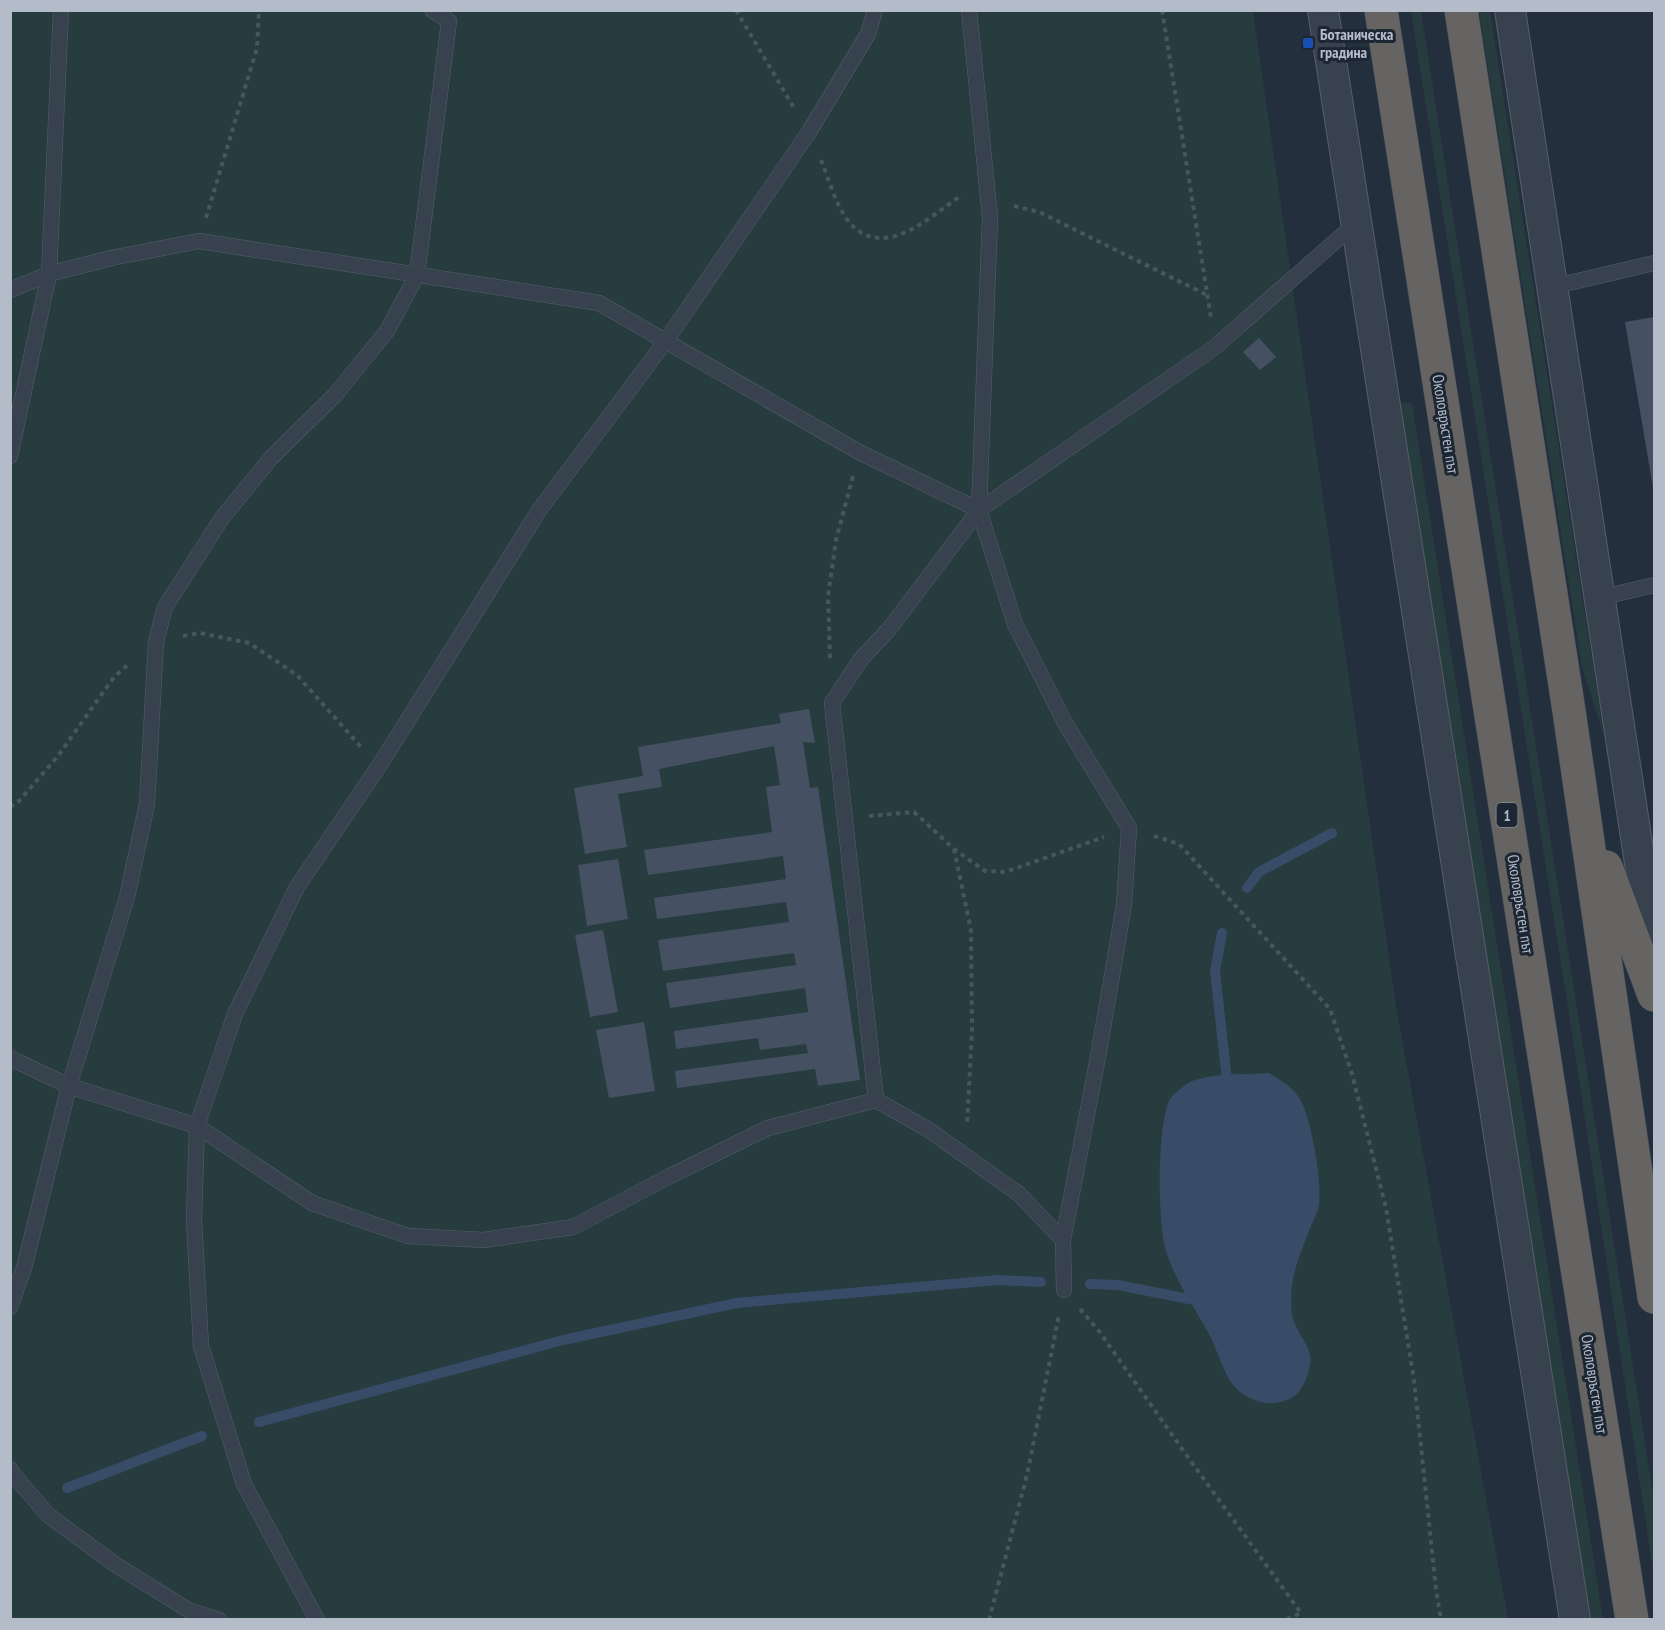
<svg xmlns="http://www.w3.org/2000/svg" width="1665" height="1630" font-family="'PT Sans Narrow',sans-serif">
  <style>
    .green { fill: #263c3f }
    .water { fill: #394c67 }
    .lines { fill: none; stroke-linecap: round; stroke-linejoin: round }
    .stream { stroke: #394c67; stroke-width: 10 }
    .building { fill: #455162 }
    .service-casing { stroke: #565f6c; stroke-width: 16 }
    .minor-casing { stroke: #565f6c; stroke-width: 32 }
    .trunk-casing { stroke: #434c59; stroke-width: 34 }
    .path { stroke: #44595c; stroke-width: 4; stroke-dasharray: 4.5 4.5; stroke-linecap: butt }
    .service { stroke: #38414e; stroke-width: 15 }
    .minor { stroke: #38414e; stroke-width: 30 }
    .trunk { stroke: #656462; stroke-width: 33 }
    .transit-dot { fill: #1a4fb4; stroke: #1d2633; stroke-width: 2 }
    .labels { text-anchor: middle; dominant-baseline: central; stroke-width: 6; stroke-linejoin: round; paint-order: stroke }
    .shield { fill: #1d2633; stroke: #878f9c; stroke-width: 1.5 }
    .shield-label { font-size: 15px; font-weight: bold; fill: #b4bcc9 }
    .poi-label { font-size: 16px; font-weight: bold; fill: #b4bcc9; stroke: #1d2633; text-anchor: start }
    .street-label { font-size: 16px; fill: #b4bcc9; stroke: #1d2633 }
  </style>
  <rect width="100%" height="100%" fill="#242f3e"/>
  <path class="green" d="M11,11H1253L1396,1006L1508,1619L11,1620Z
    M1411,11H1421L1654,1500V1577L1573,1040Z
    M1479,11H1490L1604,736L1582,667Z
    M1395,402L1412,403L1603,1619H1588Z"/>
  <path class="water" d="M1269,1073C1282,1081 1295,1088 1302,1103C1312,1124 1322,1181 1319,1205C1318,1212 1314,1219 1311,1226C1304,1245 1294,1266 1292,1286C1291,1294 1291,1306 1292,1314C1297,1339 1319,1348 1307,1376C1305,1382 1301,1391 1296,1395C1286,1402 1273,1405 1261,1402C1225,1393 1224,1363 1209,1334C1195,1308 1176,1282 1167,1254C1157,1228 1157,1127 1169,1101C1171,1096 1180,1089 1185,1085C1204,1072 1246,1075 1269,1073Z"/>
  <g class="lines">
    <path class="stream" d="M1247,888L1259,872L1332,833
      M1222,933L1215,971L1228,1090
      M1090,1284L1118,1285L1189,1299L1201,1293
      M259,1422L563,1340L737,1303L997,1280L1041,1282
      M67,1488L202,1436"/>
  </g>
  <path class="building" d="M1654,317V488H1653L1625,322Z
    M1259,338L1276,357L1260,370L1243,352Z
    M809,709L815,743L803,742L810,788L818,787L860,1080L818,1086L815,1069L677,1088L675,1071L808,1053L806,1044L760,1050L758,1038L676,1049L674,1031L808,1012L805,988L670,1008L666,983L796,965L794,953L663,971L658,940L789,922L786,902L657,919L654,898L786,879L783,856L648,875L644,850L772,832L766,787L780,785L774,746L659,769L662,787L618,794L627,847L585,854L574,788L643,776L638,747L781,723L779,714Z
    M618,859L628,919L587,926L578,865Z
    M603,930L618,1012L590,1017L575,935Z
    M644,1022L655,1091L609,1098L596,1030Z"/>
  <g class="lines">
    <defs>
      <path id="service" d="M969,10L990,217L979,510L1015,624L1065,723L1129,828L1124,905L1098,1057L1063,1240L1064,1290
        M1552,287L1654,263
        M10,290L49,274L111,258L199,241L599,303L859,452L979,510
        M10,456L49,274L61,10
        M1599,598L1654,585
        M10,1058L69,1086L197,1126L312,1203L408,1236L484,1240L573,1227L670,1176L768,1128L876,1100L929,1130L1019,1194L1063,1240
        M876,1100L832,703L861,659L890,628L979,510L1215,347L1356,223
        M10,1307L24,1268L69,1086L127,897L147,804L156,642L165,607L222,518L271,458L335,395L387,331L417,275L449,21L432,10
        M10,1469L12,1473L48,1515L116,1565L190,1611L219,1620
        M317,1620L244,1484L201,1346L194,1220L197,1126L235,1014L297,887L379,766L540,509L665,342L809,132L868,34L875,10"/>
      <path id="minor" d="M1323,10L1575,1620
        M1510,10L1654,955"/>
      <path id="trunk" d="M1381,10L1632,1620
        M1461,10L1569,711L1654,1297
        M1606,867L1654,995"/>
    </defs>
    <use href="#service" class="service-casing"/>
    <use href="#minor" class="minor-casing"/>
    <use href="#trunk" class="trunk-casing"/>
    <path class="path" d="M736,10L794,108
      M1162,10L1211,318
      M821,160C828,177 834,199 844,215C878,267 928,218 962,195
      M1014,206L1039,212L1207,295
      M206,218L257,48L259,10
      M183,636L200,633L249,643L297,675L361,747
      M830,658L828,596L836,540L853,476
      M10,807L19,801L58,756L114,677L130,663
      M869,816L914,812L954,849L985,871L1005,872L1104,837
      M1154,836L1179,844L1330,1009L1352,1074L1386,1208L1414,1380L1436,1589L1441,1620
      M954,849L971,930L972,1030L967,1126
      M1080,1309L1099,1331L1182,1449L1301,1613L1285,1620
      M989,1620L1027,1475L1059,1315"/>
    <use href="#service" class="service"/>
    <use href="#minor" class="minor"/>
    <use href="#trunk" class="trunk"/>
  </g>
  <rect class="transit-dot" x="1302" y="37" width="12" height="12" rx="3"/>
  <g class="labels">
    <rect class="shield" x="1496.5" y="803" width="21" height="24" rx="4.5"/>
    <g class="shield-label">
      <text x="1507" y="815">1</text>
    </g>
    <g class="poi-label">
      <text x="1320" y="34">Ботаническа<tspan x="1320" dy="18">градина</tspan></text>
    </g>
    <g class="street-label">
      <text transform="translate(1446 424) rotate(81)">Околовръстен път</text>
      <text transform="translate(1521 904) rotate(81)">Околовръстен път</text>
      <text transform="translate(1595 1384) rotate(81)">Околовръстен път</text>
    </g>
  </g>
  <rect width="1665" height="1630" fill="none" stroke="#b4bcc9" stroke-width="24"/>
</svg>
